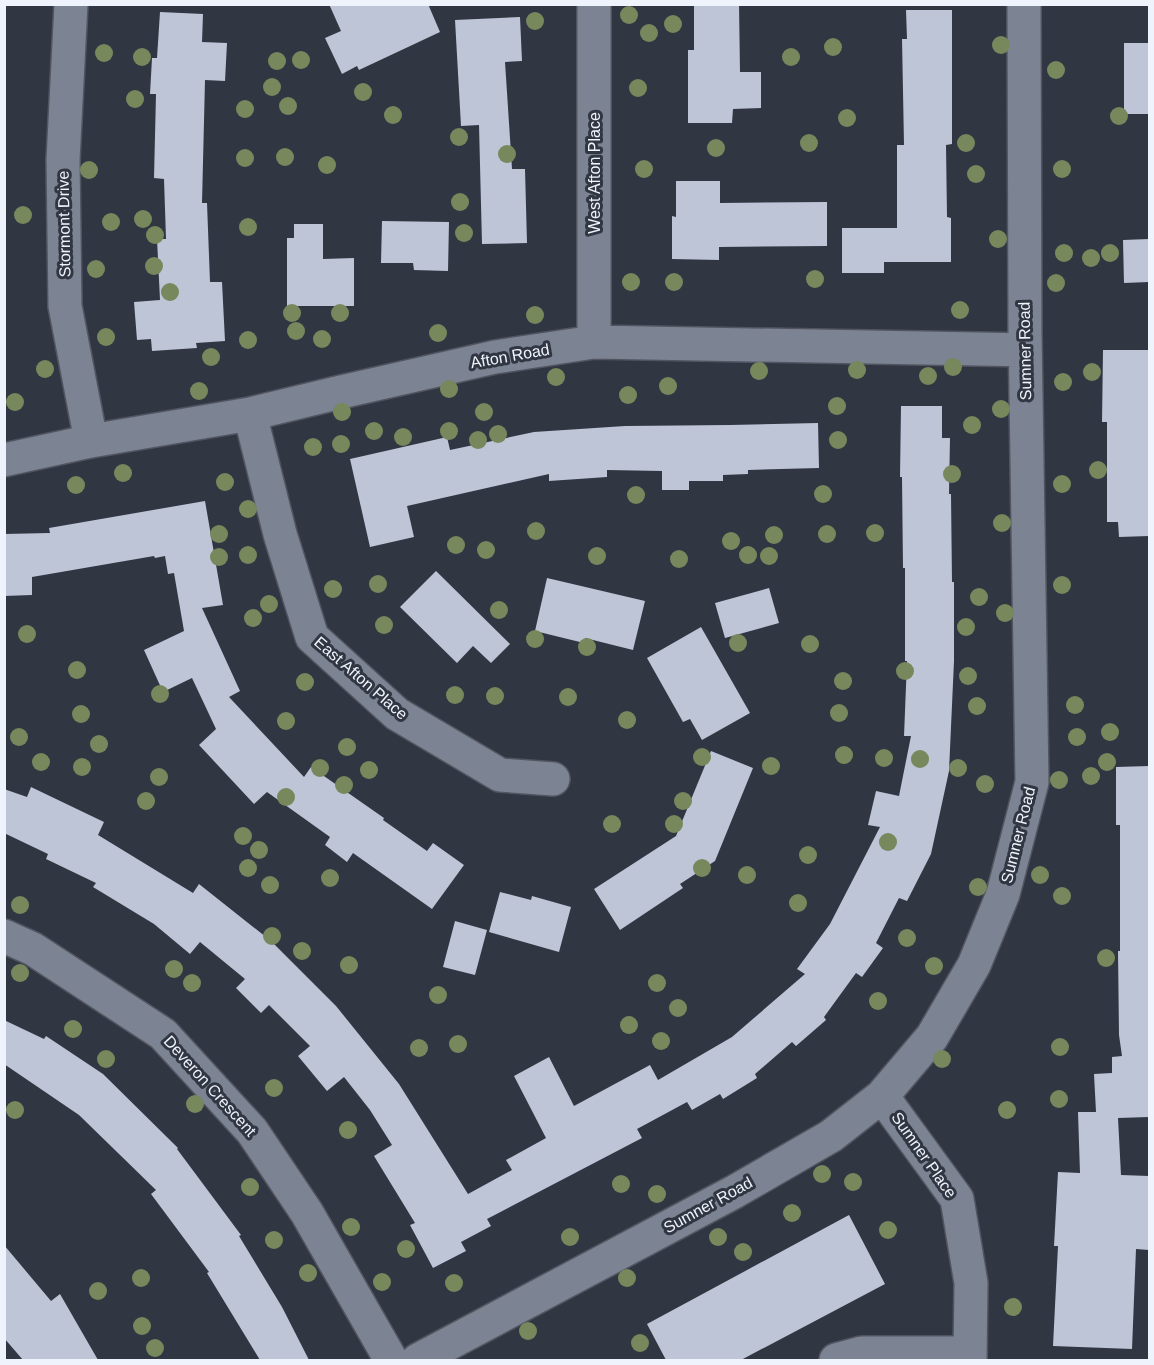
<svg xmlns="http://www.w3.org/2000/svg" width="1154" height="1365" font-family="Helvetica,sans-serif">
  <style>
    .building { fill: #bec5d6 }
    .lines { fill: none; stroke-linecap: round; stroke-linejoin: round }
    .minor-casing { stroke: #515560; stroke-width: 36 }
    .minor { stroke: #7c8392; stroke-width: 33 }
    .tree { fill: #77885c }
    .labels { text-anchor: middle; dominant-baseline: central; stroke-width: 6; stroke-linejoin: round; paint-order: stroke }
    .street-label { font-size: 16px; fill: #eff3fb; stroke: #313643 }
  </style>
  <rect width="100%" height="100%" fill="#313643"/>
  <path class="building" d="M329,4H428L440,32L359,70L357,66L342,74L325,38L341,31Z
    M694,4H739L740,72H761V108L733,109L732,123H688V50H694Z
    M906,10H952V144L946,145L947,217L951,218V262H884V273H842V228H897V145H904L902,39H907Z
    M160,12L203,14L202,42L227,43L225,81L205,80L202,203H207L210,282H222L225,341L196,343L197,348L152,351L151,339L137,340L134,302L160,300L157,239H166L164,179L154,178L156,94H150L152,58H157Z
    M520,17L522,61L505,62L512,169H525L527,243L482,244L479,125L461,126L455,20Z
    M1124,43H1149V114H1124Z
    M676,181H720V203L827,202V246L719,247V260L672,259V216L676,217Z
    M382,221L449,222L448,271L414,270L413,263H381Z
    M294,224H323V259L354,258V306H287V238H294Z
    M1149,239V282L1124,283L1123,240Z
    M1103,350H1149V536L1119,537L1118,522H1107V422H1102Z
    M901,406H942V438H950L949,494H951L952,582H954V661L949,771L931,854L907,901L899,898L876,943L883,948L862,977L856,973L824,1017L826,1020L796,1046L792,1042L755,1074L757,1078L723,1099L720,1094L692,1110L687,1102L637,1129L642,1138L487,1219L491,1226L461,1242L466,1251L433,1268L410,1225L415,1223L374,1156L392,1145L370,1110L344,1077L327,1091L298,1056L310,1046L269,1005L261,1013L236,988L245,979L200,942L190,954L154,924L93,887L96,883L46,859L48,854L4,833V789L27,797L31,787L104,822L98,835L193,893L199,884L271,941L336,1006L399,1084L468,1194L512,1170L506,1160L546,1138L514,1076L549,1057L574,1106L650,1065L658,1080L732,1037L805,974L797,969L830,924L880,827L868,825L876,791L899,796L911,736H904L907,661H905V568H903L902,477H900Z
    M818,423L819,468L748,470V474L723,475V481H689V490H662V471L607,470V477L549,481V474L407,506L414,537L370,547L350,459L447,437L450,450L534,432L625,426L730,425Z
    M205,501L223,605L202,608L240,691L229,697L304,777L311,767L384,818L383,820L427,851L433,843L464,865L432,909L353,853L347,862L325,845L330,837L267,792L254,804L199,745L216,729L192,678L163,692L144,650L184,631L174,573L168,574L165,556L155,558L154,556L32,577V595L4,596V534L50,533L49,528Z
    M436,571L510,644L491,663L473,646L457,663L400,607Z
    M547,578L645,601L633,650L585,638L584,643L535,631Z
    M769,588L779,623L725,638L715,603Z
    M701,627L750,713L702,740L690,719L683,722L647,658Z
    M711,751L753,768L715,861L680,884L683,888L620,930L594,889L676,836Z
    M1149,766V1117L1118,1118L1121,1175L1149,1176V1250L1136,1249L1132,1349L1053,1346L1058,1246H1054L1058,1172L1080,1173L1078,1112H1096L1094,1074L1112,1073V1057L1122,1056L1119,1035L1118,951H1120V825H1116V767Z
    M500,892L531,900L532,896L571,907L559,952L489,932Z
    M455,921L487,930L475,975L443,967Z
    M4,1020L44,1039L46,1036L103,1074L178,1148L177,1149L241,1235L239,1236L282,1307L309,1360H260L207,1273L209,1272L151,1194L156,1190L79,1115L4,1064Z
    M849,1215L885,1284L741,1360H666L647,1324Z
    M4,1245L51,1301L60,1294L98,1360H23L4,1338Z"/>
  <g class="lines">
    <defs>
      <path id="minor" d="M71,4L63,160L65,306L91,441
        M594,4V342
        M250,414L280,534L312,637L397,714L500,775L553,779
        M4,460L91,441L250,414L341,392L495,357L594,342L1025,350
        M4,936L33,949L163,1034L252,1131L307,1213L391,1360
        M882,1096L957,1199L971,1283L970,1360
        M418,1360L734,1192L831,1136L882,1096L932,1037L974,965L1003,894L1032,782L1025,332L1024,4
        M836,1360L862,1353H970"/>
    </defs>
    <use href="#minor" class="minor-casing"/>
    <use href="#minor" class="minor"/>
  </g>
  <g class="tree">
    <circle cx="629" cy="15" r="9"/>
    <circle cx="535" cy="21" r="9"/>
    <circle cx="673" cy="24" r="9"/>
    <circle cx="649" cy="33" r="9"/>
    <circle cx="1001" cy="45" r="9"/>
    <circle cx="833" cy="47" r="9"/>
    <circle cx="104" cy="53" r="9"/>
    <circle cx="142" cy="57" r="9"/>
    <circle cx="791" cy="57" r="9"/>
    <circle cx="301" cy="60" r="9"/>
    <circle cx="277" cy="61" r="9"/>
    <circle cx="1056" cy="70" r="9"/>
    <circle cx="272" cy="87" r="9"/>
    <circle cx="638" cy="88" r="9"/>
    <circle cx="363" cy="92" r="9"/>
    <circle cx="135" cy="99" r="9"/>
    <circle cx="288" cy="106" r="9"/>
    <circle cx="245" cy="109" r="9"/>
    <circle cx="393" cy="115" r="9"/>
    <circle cx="1119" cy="116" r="9"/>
    <circle cx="847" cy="118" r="9"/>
    <circle cx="459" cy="137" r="9"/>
    <circle cx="809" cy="143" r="9"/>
    <circle cx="966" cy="143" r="9"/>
    <circle cx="716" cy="148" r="9"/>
    <circle cx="507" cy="154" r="9"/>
    <circle cx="285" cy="157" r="9"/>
    <circle cx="245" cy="158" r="9"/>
    <circle cx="327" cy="165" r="9"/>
    <circle cx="644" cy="169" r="9"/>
    <circle cx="1062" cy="169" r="9"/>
    <circle cx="89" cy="170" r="9"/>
    <circle cx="976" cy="174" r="9"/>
    <circle cx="460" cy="202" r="9"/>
    <circle cx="23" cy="215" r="9"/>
    <circle cx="143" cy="219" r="9"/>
    <circle cx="111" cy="222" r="9"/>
    <circle cx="248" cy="227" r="9"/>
    <circle cx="464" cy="233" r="9"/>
    <circle cx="155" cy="235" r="9"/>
    <circle cx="998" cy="239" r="9"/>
    <circle cx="1064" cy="253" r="9"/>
    <circle cx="1110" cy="253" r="9"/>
    <circle cx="1091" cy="258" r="9"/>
    <circle cx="154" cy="266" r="9"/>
    <circle cx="96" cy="269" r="9"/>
    <circle cx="815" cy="279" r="9"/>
    <circle cx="631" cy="282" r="9"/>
    <circle cx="674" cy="282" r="9"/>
    <circle cx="1056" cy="283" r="9"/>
    <circle cx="170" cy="292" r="9"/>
    <circle cx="960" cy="310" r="9"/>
    <circle cx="292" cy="313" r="9"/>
    <circle cx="340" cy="313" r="9"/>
    <circle cx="535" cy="315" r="9"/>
    <circle cx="296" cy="331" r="9"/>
    <circle cx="438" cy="333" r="9"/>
    <circle cx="106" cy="337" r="9"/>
    <circle cx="322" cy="339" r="9"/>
    <circle cx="248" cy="340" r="9"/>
    <circle cx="211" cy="357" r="9"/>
    <circle cx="953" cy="367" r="9"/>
    <circle cx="45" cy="369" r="9"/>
    <circle cx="857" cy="370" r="9"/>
    <circle cx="759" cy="371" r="9"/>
    <circle cx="1092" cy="372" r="9"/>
    <circle cx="928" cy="376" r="9"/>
    <circle cx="556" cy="377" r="9"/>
    <circle cx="1063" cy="382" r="9"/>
    <circle cx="668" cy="386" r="9"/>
    <circle cx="449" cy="389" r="9"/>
    <circle cx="199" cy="391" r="9"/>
    <circle cx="628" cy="395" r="9"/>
    <circle cx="15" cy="402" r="9"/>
    <circle cx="837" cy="406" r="9"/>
    <circle cx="1001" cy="409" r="9"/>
    <circle cx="342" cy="412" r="9"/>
    <circle cx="484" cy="412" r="9"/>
    <circle cx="972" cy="425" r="9"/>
    <circle cx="374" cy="431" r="9"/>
    <circle cx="449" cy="431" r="9"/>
    <circle cx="498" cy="434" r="9"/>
    <circle cx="403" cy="437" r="9"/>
    <circle cx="478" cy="440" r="9"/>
    <circle cx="838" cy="440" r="9"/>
    <circle cx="341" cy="444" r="9"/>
    <circle cx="313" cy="447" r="9"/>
    <circle cx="1098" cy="470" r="9"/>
    <circle cx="123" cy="473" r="9"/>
    <circle cx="952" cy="474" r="9"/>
    <circle cx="225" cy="482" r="9"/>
    <circle cx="1062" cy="484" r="9"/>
    <circle cx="76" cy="485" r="9"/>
    <circle cx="823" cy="494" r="9"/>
    <circle cx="636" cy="495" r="9"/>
    <circle cx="248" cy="509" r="9"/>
    <circle cx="1002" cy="523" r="9"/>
    <circle cx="536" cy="531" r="9"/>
    <circle cx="875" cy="533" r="9"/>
    <circle cx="219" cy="534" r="9"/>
    <circle cx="827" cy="534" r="9"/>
    <circle cx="774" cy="535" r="9"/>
    <circle cx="731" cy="541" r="9"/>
    <circle cx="456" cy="545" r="9"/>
    <circle cx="486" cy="550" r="9"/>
    <circle cx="248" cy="555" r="9"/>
    <circle cx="748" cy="555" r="9"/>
    <circle cx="597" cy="556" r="9"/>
    <circle cx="769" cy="556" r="9"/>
    <circle cx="219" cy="557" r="9"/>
    <circle cx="679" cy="559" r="9"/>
    <circle cx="378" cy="584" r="9"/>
    <circle cx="1062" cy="585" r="9"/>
    <circle cx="333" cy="589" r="9"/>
    <circle cx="979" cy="597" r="9"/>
    <circle cx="269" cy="604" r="9"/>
    <circle cx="499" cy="610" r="9"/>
    <circle cx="1005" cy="613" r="9"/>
    <circle cx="253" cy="618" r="9"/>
    <circle cx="384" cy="625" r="9"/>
    <circle cx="966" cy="627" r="9"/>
    <circle cx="27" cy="634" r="9"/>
    <circle cx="535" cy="639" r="9"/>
    <circle cx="738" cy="643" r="9"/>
    <circle cx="810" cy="644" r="9"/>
    <circle cx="587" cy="647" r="9"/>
    <circle cx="77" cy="670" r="9"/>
    <circle cx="905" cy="671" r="9"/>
    <circle cx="968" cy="676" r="9"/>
    <circle cx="843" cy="681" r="9"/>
    <circle cx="305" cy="682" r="9"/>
    <circle cx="160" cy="694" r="9"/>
    <circle cx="455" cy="695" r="9"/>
    <circle cx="495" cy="696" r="9"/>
    <circle cx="568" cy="697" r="9"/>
    <circle cx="1075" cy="705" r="9"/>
    <circle cx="977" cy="706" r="9"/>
    <circle cx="839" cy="713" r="9"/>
    <circle cx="81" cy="714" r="9"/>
    <circle cx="627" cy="720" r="9"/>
    <circle cx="286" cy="721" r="9"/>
    <circle cx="1110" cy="732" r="9"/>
    <circle cx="19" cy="737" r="9"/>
    <circle cx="1077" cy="737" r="9"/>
    <circle cx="99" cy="744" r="9"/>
    <circle cx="347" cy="747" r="9"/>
    <circle cx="844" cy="755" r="9"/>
    <circle cx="702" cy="757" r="9"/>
    <circle cx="884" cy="758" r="9"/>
    <circle cx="920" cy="759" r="9"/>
    <circle cx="41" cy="762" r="9"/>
    <circle cx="1107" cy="762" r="9"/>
    <circle cx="771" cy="766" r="9"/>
    <circle cx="82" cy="767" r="9"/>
    <circle cx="320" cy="768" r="9"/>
    <circle cx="958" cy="768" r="9"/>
    <circle cx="369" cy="770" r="9"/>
    <circle cx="1091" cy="776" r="9"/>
    <circle cx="159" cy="777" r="9"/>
    <circle cx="1059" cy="780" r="9"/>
    <circle cx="985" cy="784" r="9"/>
    <circle cx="344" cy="785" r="9"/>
    <circle cx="286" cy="797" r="9"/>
    <circle cx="146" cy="801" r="9"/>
    <circle cx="683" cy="801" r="9"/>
    <circle cx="612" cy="824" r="9"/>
    <circle cx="674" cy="824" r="9"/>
    <circle cx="243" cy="836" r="9"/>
    <circle cx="888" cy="842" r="9"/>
    <circle cx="259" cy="850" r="9"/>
    <circle cx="808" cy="855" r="9"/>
    <circle cx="248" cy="868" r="9"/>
    <circle cx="702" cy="868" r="9"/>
    <circle cx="747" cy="875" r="9"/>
    <circle cx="1040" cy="875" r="9"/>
    <circle cx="330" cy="878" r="9"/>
    <circle cx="270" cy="885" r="9"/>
    <circle cx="978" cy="887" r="9"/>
    <circle cx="1062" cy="896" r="9"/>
    <circle cx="798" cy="903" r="9"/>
    <circle cx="20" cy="905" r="9"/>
    <circle cx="272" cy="936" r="9"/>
    <circle cx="907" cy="938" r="9"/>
    <circle cx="302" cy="951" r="9"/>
    <circle cx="1106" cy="958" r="9"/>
    <circle cx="349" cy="965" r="9"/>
    <circle cx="934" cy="966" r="9"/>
    <circle cx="174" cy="969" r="9"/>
    <circle cx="20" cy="973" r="9"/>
    <circle cx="192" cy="983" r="9"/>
    <circle cx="657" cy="983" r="9"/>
    <circle cx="438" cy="995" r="9"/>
    <circle cx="878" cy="1001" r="9"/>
    <circle cx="678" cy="1008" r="9"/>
    <circle cx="629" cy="1025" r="9"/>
    <circle cx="73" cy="1029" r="9"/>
    <circle cx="661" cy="1041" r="9"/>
    <circle cx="458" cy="1044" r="9"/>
    <circle cx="1060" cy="1047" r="9"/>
    <circle cx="419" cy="1048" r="9"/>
    <circle cx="106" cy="1059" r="9"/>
    <circle cx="942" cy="1059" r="9"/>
    <circle cx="274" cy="1088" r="9"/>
    <circle cx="1059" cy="1099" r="9"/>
    <circle cx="195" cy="1104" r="9"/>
    <circle cx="15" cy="1110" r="9"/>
    <circle cx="1007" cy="1110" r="9"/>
    <circle cx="348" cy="1130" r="9"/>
    <circle cx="822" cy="1174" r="9"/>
    <circle cx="853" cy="1182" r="9"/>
    <circle cx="621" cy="1184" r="9"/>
    <circle cx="250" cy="1187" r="9"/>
    <circle cx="657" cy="1194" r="9"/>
    <circle cx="792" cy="1213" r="9"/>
    <circle cx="351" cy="1227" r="9"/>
    <circle cx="888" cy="1230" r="9"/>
    <circle cx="570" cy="1237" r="9"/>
    <circle cx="718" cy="1237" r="9"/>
    <circle cx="274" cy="1240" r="9"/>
    <circle cx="406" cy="1249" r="9"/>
    <circle cx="743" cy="1252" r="9"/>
    <circle cx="308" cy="1273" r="9"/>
    <circle cx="141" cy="1278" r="9"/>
    <circle cx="627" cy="1278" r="9"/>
    <circle cx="382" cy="1282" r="9"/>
    <circle cx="454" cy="1283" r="9"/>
    <circle cx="98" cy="1291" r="9"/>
    <circle cx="1013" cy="1307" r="9"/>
    <circle cx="142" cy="1326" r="9"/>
    <circle cx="528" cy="1331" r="9"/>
    <circle cx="640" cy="1343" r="9"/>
    <circle cx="155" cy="1348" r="9"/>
  </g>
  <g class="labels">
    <g class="street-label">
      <text transform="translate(594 173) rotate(-90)">West Afton Place</text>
      <text transform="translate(64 224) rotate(-91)">Stormont Drive</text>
      <text transform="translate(1025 351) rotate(-91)">Sumner Road</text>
      <text transform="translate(510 356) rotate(-10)">Afton Road</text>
      <text transform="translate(361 678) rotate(41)">East Afton Place</text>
      <text transform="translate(1018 835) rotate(-76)">Sumner Road</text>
      <text transform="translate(210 1086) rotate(48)">Deveron Crescent</text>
      <text transform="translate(924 1155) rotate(55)">Sumner Place</text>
      <text transform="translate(708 1205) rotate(-29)">Sumner Road</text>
    </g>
  </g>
  <rect width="1154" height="1365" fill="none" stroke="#eff3fb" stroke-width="12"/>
</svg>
